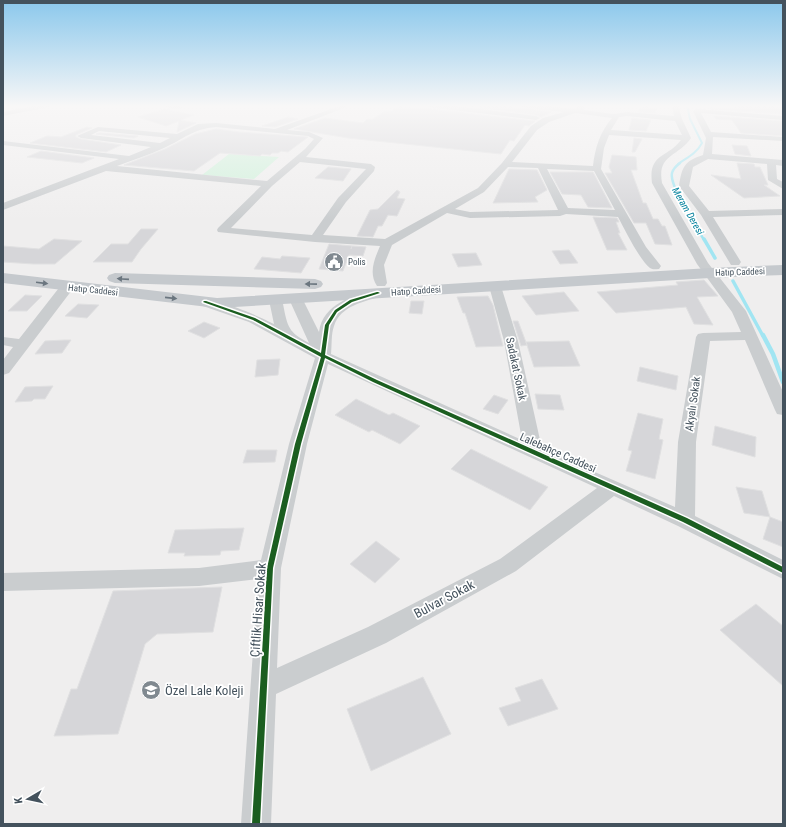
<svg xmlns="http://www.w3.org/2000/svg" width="786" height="827" font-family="'Roboto Condensed',sans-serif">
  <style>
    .green { fill: #d0f1db }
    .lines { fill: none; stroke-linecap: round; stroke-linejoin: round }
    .stream-far3 { stroke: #a1e5f2; stroke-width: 2 }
    .stream-far2 { stroke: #a1e5f2; stroke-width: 2.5 }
    .stream-far1 { stroke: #a1e5f2; stroke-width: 3.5 }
    .stream { stroke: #a1e5f2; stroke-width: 4.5 }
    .building { fill: #d6d6d9; stroke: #e0e0e1 }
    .minor { fill: #cacdcf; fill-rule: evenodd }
    .major { fill: #c5c9cd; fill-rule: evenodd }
    .cycleway-casing { stroke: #fff; stroke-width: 3 }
    .cycleway { fill: #1b5e20; fill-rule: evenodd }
    .oneway { fill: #6b767f }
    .labels { text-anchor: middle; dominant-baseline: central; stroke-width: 3.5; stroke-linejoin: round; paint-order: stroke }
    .far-poi-label { font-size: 9px; fill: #44525d; stroke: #fff; text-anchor: start }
    .far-street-label { font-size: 9px; fill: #44525d; stroke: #fff }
    .far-water-label { font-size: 10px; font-style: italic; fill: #03819c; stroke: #fff }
    .street-label { font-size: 11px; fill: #44525d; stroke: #fff }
    .near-street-label { font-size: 13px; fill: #44525d; stroke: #fff }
    .near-poi-label { font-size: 13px; fill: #44525d; stroke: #fff; text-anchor: start }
  </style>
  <rect width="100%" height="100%" fill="#efeeee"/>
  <path class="green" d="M229,154L279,157L254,179L202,175Z"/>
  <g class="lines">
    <path class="stream-far3" d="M678,164C688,157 696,154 702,143L690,119L687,105"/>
    <path class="stream-far2" d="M680,163C676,166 673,169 672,173C669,186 697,227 704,240"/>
    <path class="stream-far1" d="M704,239L715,258
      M733,281L763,336"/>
    <path class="stream" d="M763,335L773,354L783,382"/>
  </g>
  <path class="building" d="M459,105H500L551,112L541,117L536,115Z
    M735,105L783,107V114L711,109L710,107L735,109Z
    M399,106L438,110L535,121L529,126L525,125L514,141L510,140L501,154L348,138L294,129L325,118L363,123L367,119H373L385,111H391Z
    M640,106L657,108L655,113L639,112Z
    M164,109L194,115L181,120L196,123L177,132L179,121L166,126L138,117Z
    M714,116L783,121V136L741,133L732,120L716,119Z
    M288,117L298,119L275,127L262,126Z
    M632,118L638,119L651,120L646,131L629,130Z
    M87,127L92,128L76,135V137L81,139L121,145L106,152L30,143L47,136L61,137Z
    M216,129L239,132L308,137L288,152L281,151L278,153H272L270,155L262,154L260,156L220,153L194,171L124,165L165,149L195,134Z
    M99,133L138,136L134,138L96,134Z
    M634,138L642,139L635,152H632Z
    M732,145L747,146L751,156L735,154Z
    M41,151L94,158L82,163L27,157Z
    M612,155L636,157L637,170H631L643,203H646L653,219H658L662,226H665L672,245L655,244L646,223H634L605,173H612L609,167Z
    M737,163L754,164L755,167H760L768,185H764L780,196L744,198L711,175L741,179Z
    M328,167L351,169L343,181L315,178Z
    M509,169L537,170L547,190L535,197L538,202L493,203Z
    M550,172H593L612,208L588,207L581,195L562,194Z
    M397,190L400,192L397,198L405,199L397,216L388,215L382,226H378L373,237L357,236L370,210L378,209Z
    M593,217L617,218L619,222H616L620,233H618L627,250H607Z
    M141,229H158L141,249L132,262H93L111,244H128Z
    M54,239L82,241L55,264H34L3,262V246L39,249Z
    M329,244L352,246L351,249L352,246L366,247L363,256L349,255L343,271L319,269Z
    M569,250L578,263L560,264L552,251Z
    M476,253L482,265L458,267L452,254Z
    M282,256L310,258L301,273L254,269L262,257L280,259Z
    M704,280L718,296L697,297L713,325L694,324L686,307L616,313L597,292L678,285L676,282Z
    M564,292L579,311L536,315L522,296Z
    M25,295L42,296L27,311H8Z
    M488,296L493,305L503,346L476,347L465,313H463L457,297Z
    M411,301H424L422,314L409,313Z
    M78,304L99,305L87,318L65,316Z
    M513,321H518L527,345L521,346Z
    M204,322L220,328L204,338L188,331Z
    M65,340H71L62,353L35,354L45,341Z
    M569,341L580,366L534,367L526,342Z
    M280,359L278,375L255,377L257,360Z
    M640,367L678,376L676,390L637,381Z
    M53,386L45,399H34L32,401L15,402L25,387Z
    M535,394L560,395L564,410L538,409Z
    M494,395L508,400L498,414L483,409Z
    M356,399L389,415L393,413L420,426L400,444L372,430L369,432L335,415Z
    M638,413L663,419L659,439L663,440L655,479L626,471L632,451L628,450Z
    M715,426L756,437L755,457L712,445Z
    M471,449L548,487L530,510L451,469Z
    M247,450H277L275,462L243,463Z
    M736,487L762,491L770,517L744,513Z
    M770,517L783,522V547L763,539Z
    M244,528L239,550L221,551L220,555L184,556L185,553H168L175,530Z
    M376,541L400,559L375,583L350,564Z
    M222,587L213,632L157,634L145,644L118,734L54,736L71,689H77L113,591Z
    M756,604L783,626V686L720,630Z
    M423,677L451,734L371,771L347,709Z
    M542,679L558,709L508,726L499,708L521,701L515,688Z"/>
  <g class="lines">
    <path class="minor" d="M38,105H52L49,107L3,116V112Z
      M162,105H180L183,107C179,110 166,108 162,105Z
      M342,105H352L287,130L309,132L323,138L306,157L371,164L375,167L374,171L346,202L323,235L385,239L478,188L502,163L531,126L543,118L564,112L520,107L517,105H540L574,109L579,105H586L583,110L614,114L627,112L674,116L672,105H678L682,119L691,138C677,158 657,154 662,183L708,263L746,311L783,392V415L777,414L775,410L745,340L710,341L696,442L695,516L783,560V579L678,526L614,496L516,571L386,643L276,694L271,824H241L258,579L199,586L3,591V573L199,568L261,560L289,444L315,358L249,322L200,305L198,302L200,299C213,296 261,317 274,324L269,300L271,297H281C283,301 283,305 284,309C288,330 291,333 309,343L289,299L291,296H301L319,332C323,303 354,295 378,289L383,290L385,293L383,296C365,301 340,306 334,326C331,334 332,345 331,354L522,440L504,341L489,286L490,283H500L518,341L542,449L675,507L678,442L696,337L698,334L703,333L741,332L732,312L697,264L652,183C648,153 668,158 681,140L609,135L604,148L601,169L646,247L661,266L659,269C656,269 653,270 650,268C639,259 625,230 618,217L566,214L560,216L470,218L447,213L392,245L384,265L387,283L385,286H377C368,273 375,258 380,246L315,242L218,232L217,230L218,228L261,186L106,171L3,210V203L119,159L3,145V141L129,156L151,147L81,138L77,136L98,127L177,134L198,124L216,123L275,129ZM575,113L612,118C600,132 595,148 593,166L512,162L537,130L549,122ZM627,116L675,121L682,135L611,130L619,117ZM216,127L308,136L314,139L305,149L267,181L117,166C132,160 149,155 164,148C184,139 192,129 216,127ZM99,131L170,138L160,143L91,135ZM300,162L366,169L338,198L312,235L231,228L272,186ZM508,167L538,168L558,210L470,212L455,209L484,192ZM547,169L594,171L615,210L568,208ZM328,364L597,488L500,559L368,627L277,668L281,568L307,444Z
      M426,105H446L536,116L540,118L536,120L429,107Z
      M696,109L783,116V120L701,113L711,132L783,137V141L713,137L712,154L783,160V166L776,165L777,179L783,182V189L768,180L767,164L708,159L693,167L689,186L709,211L783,209V215L713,217L741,262L739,265H731L701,215L679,186C682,167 684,161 703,155L706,138L693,111Z
      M67,283L72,284L73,287L72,290L9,373L3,375V360L13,347L3,345V337L19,339L62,284Z"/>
    <path class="major" d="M783,265V275L710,278L217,308L3,283V273L217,298L710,268Z
      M115,273L315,279L321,281L323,284L321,287L315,289L115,283L109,281L107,278L109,275Z"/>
    <defs>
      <path id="cycleway" d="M377,292H378L380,293L352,302L337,312L329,325L325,355L377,380L687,518L783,567V573L683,522L373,382L325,358L301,444L273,568L260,824H252L267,568L295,444L321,357L253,320L203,302L204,301H206L255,318L321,353L325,325L335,310L350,300Z"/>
    </defs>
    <use href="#cycleway" class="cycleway-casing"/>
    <use href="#cycleway" class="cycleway"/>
  </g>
  <defs><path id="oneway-solid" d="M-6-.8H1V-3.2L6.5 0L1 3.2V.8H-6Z"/></defs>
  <g class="oneway">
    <use href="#oneway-solid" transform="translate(123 279) rotate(-176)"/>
    <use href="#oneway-solid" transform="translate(42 283) rotate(7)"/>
    <use href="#oneway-solid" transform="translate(311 284) rotate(-179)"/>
    <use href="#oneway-solid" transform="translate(171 298) rotate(6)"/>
  </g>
  <linearGradient id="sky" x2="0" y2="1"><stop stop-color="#8bc8ec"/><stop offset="0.48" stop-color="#f8f7f7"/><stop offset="1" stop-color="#f8f7f7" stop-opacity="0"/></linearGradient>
  <rect width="786" height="221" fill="url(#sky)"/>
  <defs>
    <symbol id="civic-disc" viewBox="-11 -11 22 22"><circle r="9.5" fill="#808990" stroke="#fff"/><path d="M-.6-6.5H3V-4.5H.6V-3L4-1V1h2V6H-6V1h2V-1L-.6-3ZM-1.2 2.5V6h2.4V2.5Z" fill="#fff"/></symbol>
    <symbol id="school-disc" viewBox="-11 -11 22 22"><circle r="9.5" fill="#808990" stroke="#fff"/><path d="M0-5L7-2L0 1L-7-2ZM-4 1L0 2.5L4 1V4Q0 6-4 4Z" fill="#fff"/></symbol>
  </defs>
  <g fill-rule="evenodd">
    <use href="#civic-disc" x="323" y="251" width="22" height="22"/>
    <use href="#school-disc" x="140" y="679" width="22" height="22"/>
  </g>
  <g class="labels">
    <g class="far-poi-label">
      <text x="348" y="262">Polis</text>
    </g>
    <g class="far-street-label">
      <text transform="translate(740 272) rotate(-2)">Hatıp Caddesi</text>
      <text transform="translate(93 290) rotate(6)">Hatıp Caddesi</text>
      <text transform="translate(416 291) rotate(-4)">Hatıp Caddesi</text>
    </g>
    <g class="far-water-label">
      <text transform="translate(688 211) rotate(60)">Meram Deresi</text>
    </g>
    <g class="street-label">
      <text transform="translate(516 369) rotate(78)">Sadakat Sokak</text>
      <text transform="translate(693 404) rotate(-82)">Akyalı Sokak</text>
      <text transform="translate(558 453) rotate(24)">Lalebahçe Caddesi</text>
    </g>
    <g class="near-street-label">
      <text transform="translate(444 599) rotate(-28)">Bulvar Sokak</text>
      <text transform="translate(258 610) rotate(-86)">Çiftlik Hisar Sokak</text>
    </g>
    <g class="near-poi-label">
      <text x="165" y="690">Özel Lale Koleji</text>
    </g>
  </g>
  <rect width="786" height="827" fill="none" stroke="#44525d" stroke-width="8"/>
  <g transform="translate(28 799) rotate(261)" stroke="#ffffff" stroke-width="3" paint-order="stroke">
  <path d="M0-3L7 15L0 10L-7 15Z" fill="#44525d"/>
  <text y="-6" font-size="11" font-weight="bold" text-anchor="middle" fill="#44525d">K</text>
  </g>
</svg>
